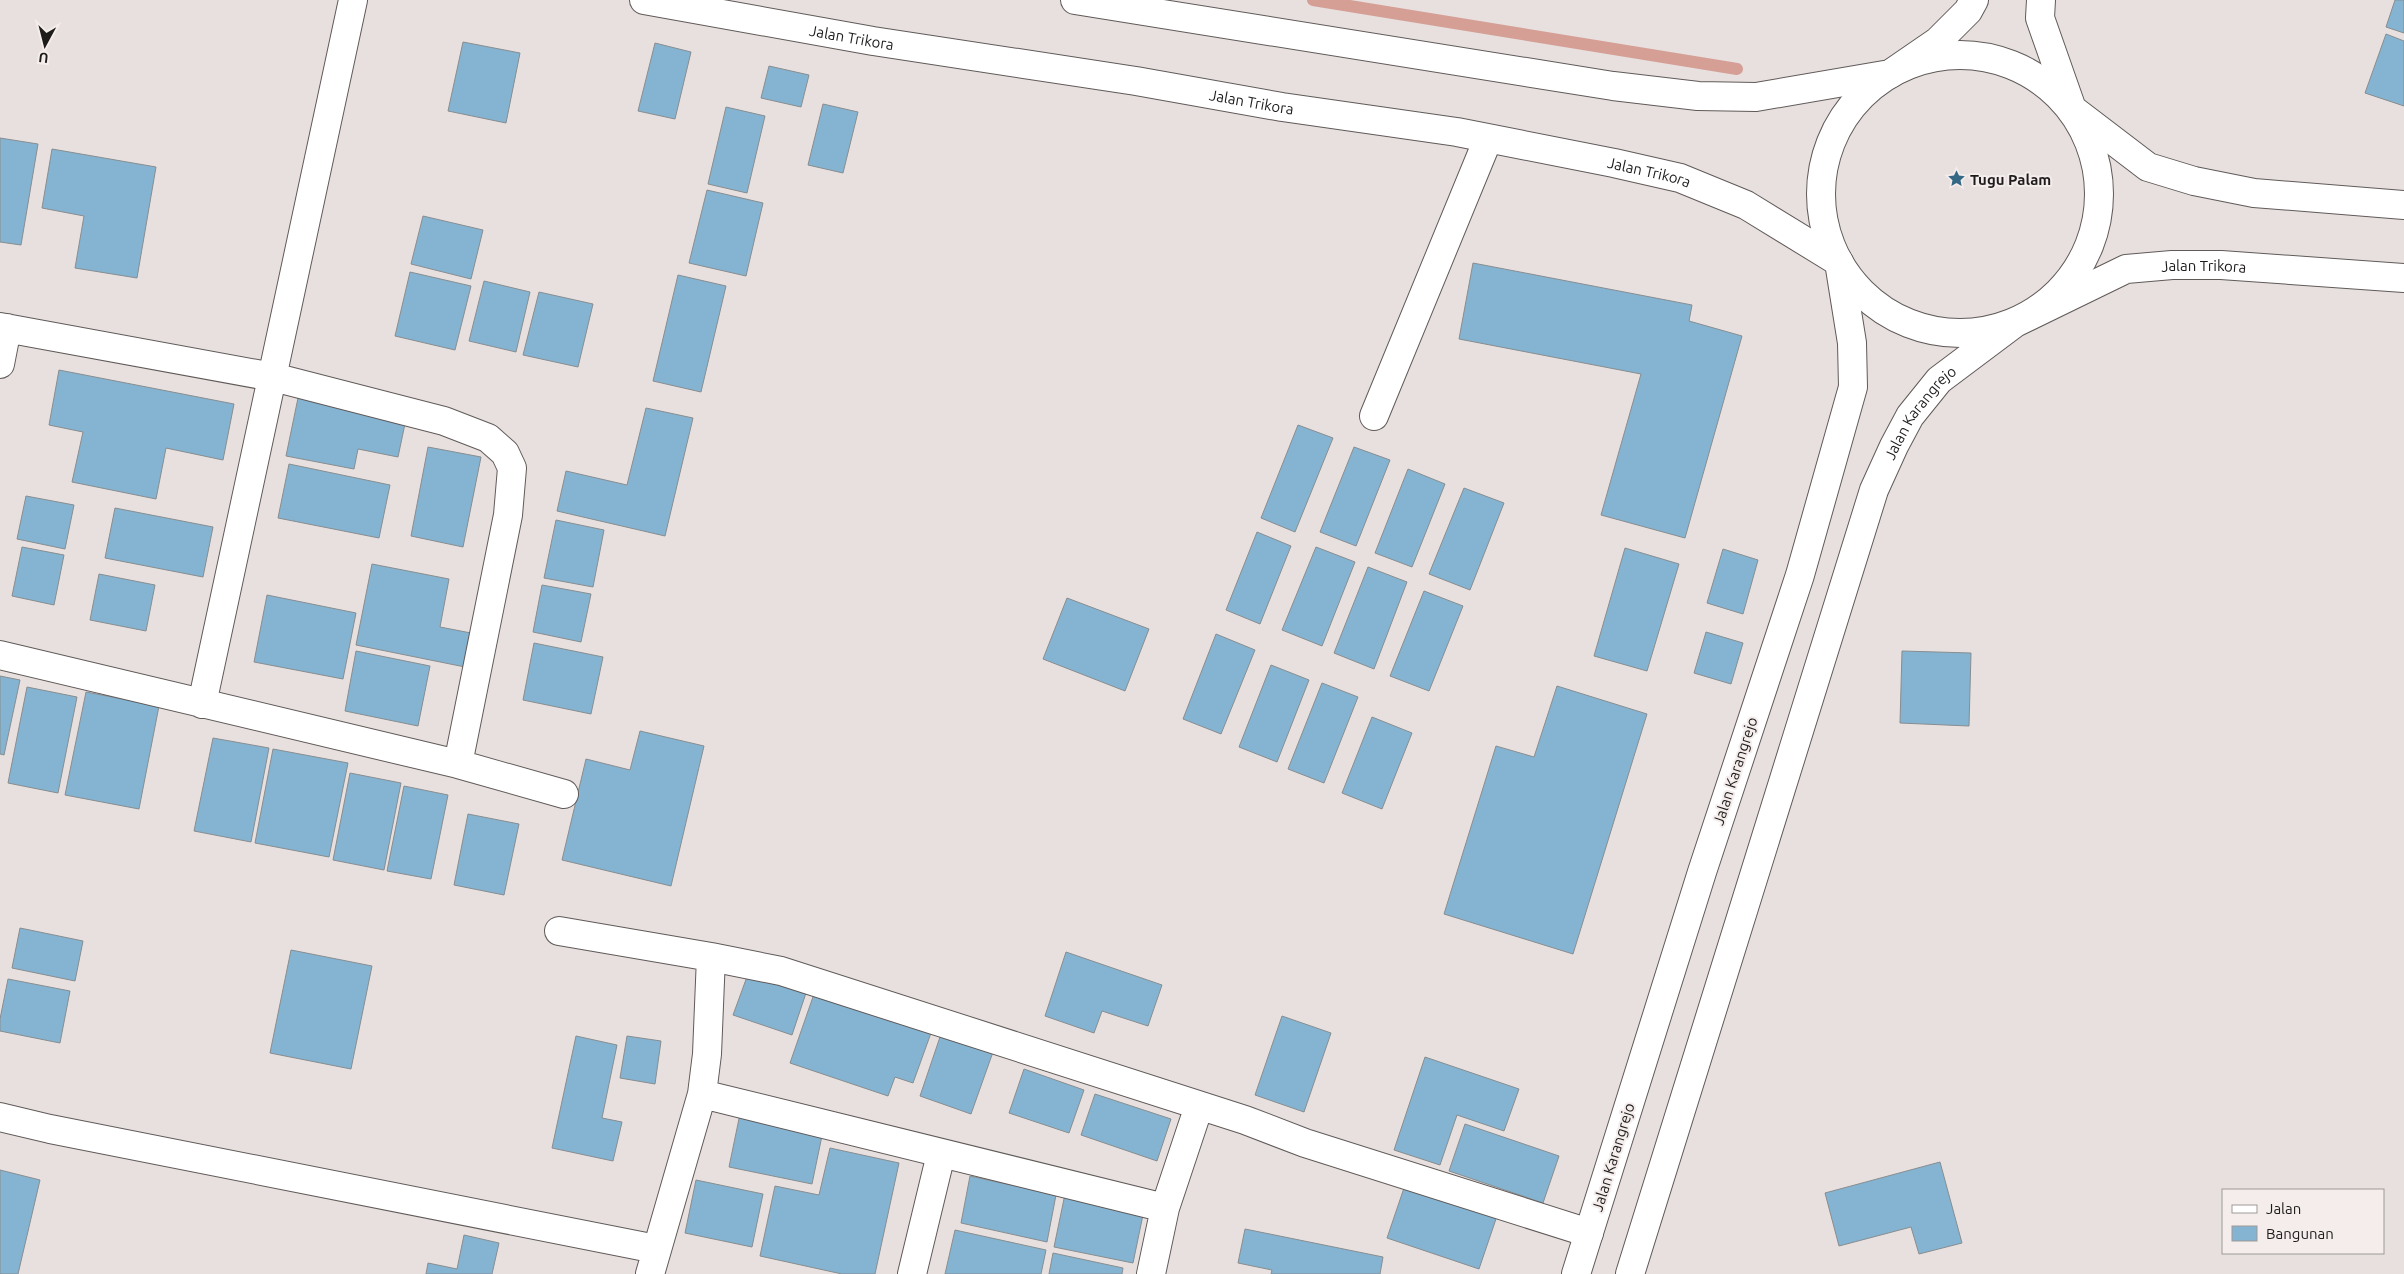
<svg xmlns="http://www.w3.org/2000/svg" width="2404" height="1274" font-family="Ubuntu,sans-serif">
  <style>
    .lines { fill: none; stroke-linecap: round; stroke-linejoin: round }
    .stream { stroke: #d59f95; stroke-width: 12 }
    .building { fill: #84b4d1; stroke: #888d90 }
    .street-casing { stroke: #605a59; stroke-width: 30 }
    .primary-casing { stroke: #605a59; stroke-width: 30 }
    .street { stroke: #fff; stroke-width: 28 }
    .primary { stroke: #fff; stroke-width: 28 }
    .labels { text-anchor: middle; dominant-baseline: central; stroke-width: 4; stroke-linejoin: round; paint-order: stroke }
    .street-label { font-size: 15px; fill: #1e1b1b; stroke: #f4edec }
    .poi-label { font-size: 15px; font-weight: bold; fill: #1e1b1b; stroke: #f4edec; text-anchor: start }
  </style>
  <rect width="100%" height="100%" fill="#e7e0df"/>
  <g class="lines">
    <path class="stream" d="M1313,0L1737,69"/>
  </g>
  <path class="building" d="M2395,0H2404V33L2386,27Z
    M2386,34L2404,41V106L2365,93Z
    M463,42L520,53L506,123L448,111Z
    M655,43L691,52L675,119L638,111Z
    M769,66L809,75L801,107L761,98Z
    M823,104L858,112L843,173L808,165Z
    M726,107L765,116L747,193L708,184Z
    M0,138L38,144L21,245L0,242Z
    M52,149L156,167L137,278L75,268L84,216L42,208Z
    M707,190L763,203L746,276L689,263Z
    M423,216L483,230L471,279L411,264Z
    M1473,263L1692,305L1689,321L1742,336L1685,538L1601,515L1641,374L1459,339Z
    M410,272L471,286L455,350L395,336Z
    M678,275L726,286L701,392L653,381Z
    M484,281L530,292L516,352L469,341Z
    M539,292L593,304L578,367L523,355Z
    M59,370L234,404L223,460L166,448L156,499L72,482L83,432L49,425Z
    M298,398L406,419L398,457L358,449L354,469L286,456Z
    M646,408L693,418L665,536L557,511L566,471L627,485Z
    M1298,425L1333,438L1295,532L1261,518Z
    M428,447L481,457L463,547L411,536Z
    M1354,447L1390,460L1356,546L1320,532Z
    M289,464L390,485L379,538L278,518Z
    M1408,469L1445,484L1412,567L1375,553Z
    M1464,488L1504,503L1470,590L1429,574Z
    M26,496L74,505L65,549L17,539Z
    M115,508L213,527L203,577L105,558Z
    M556,520L604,530L593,587L544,578Z
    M1257,532L1291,546L1260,624L1226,610Z
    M22,547L64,555L54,605L12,596Z
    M1316,547L1355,562L1322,646L1282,630Z
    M1625,548L1679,564L1647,671L1594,656Z
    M1723,549L1758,560L1743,614L1707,603Z
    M372,564L449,579L440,627L471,633L465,667L356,645Z
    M1368,567L1407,582L1374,669L1334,653Z
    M99,574L155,585L146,631L90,620Z
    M542,585L591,594L581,642L533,632Z
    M1424,591L1463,606L1429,691L1390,676Z
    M267,595L356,613L343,679L254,662Z
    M1067,598L1149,629L1125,691L1043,659Z
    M1706,632L1743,643L1731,684L1694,673Z
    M1216,634L1255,650L1221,734L1183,719Z
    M534,643L603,657L591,714L523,700Z
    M356,651L430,666L418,726L345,711Z
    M1902,651L1971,653L1969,726L1900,723Z
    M1271,665L1309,680L1277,762L1239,747Z
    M0,676L20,680L4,755L0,754Z
    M1322,683L1358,697L1324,783L1288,769Z
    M1557,686L1647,714L1573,954L1444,914L1496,746L1534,757Z
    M27,687L77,697L58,793L8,783Z
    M86,692L159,706L139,809L65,795Z
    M1372,717L1412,733L1382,809L1342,793Z
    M640,731L704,746L671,886L562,860L586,759L630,770Z
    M213,738L269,748L251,842L194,831Z
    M273,749L348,763L329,857L255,843Z
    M350,773L401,783L384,870L333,860Z
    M404,786L448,795L431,879L387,871Z
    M468,814L519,824L504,895L454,885Z
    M20,928L83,941L75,981L12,968Z
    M291,950L372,966L351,1069L270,1053Z
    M1066,952L1162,985L1148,1026L1102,1011L1094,1033L1045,1016Z
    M748,974L806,993L792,1035L733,1015Z
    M8,979L70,991L60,1043L0,1031V1019Z
    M814,994L931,1033L913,1083L895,1077L888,1096L790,1063Z
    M1282,1016L1331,1033L1304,1112L1255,1095Z
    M941,1034L993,1052L971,1114L920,1096Z
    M576,1036L617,1045L602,1118L622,1122L613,1161L552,1148Z
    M627,1036L661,1041L655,1084L620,1078Z
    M1425,1057L1519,1089L1504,1131L1457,1115L1440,1165L1394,1150Z
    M1024,1069L1084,1090L1069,1133L1009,1113Z
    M1095,1094L1171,1119L1157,1161L1081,1135Z
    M741,1109L824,1126L812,1184L729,1167Z
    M1465,1124L1559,1156L1543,1203L1449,1171Z
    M830,1148L899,1163L875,1274H842L760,1256L775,1186L819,1195Z
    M1940,1162L1962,1243L1919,1254L1911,1227L1839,1246L1825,1193Z
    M0,1170L40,1180L18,1274H0Z
    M970,1176L1056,1195L1047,1242L961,1223Z
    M696,1180L763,1194L752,1247L685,1233Z
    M1405,1185L1497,1216L1479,1269L1387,1238Z
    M1065,1194L1144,1210L1133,1263L1054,1247Z
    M1245,1229L1383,1257L1380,1274H1271L1272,1270L1238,1263Z
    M955,1230L1046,1250L1041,1274H945Z
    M464,1235L499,1243L492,1274H426L428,1263L457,1269Z
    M1053,1253L1123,1268L1122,1274H1049Z"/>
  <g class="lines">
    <defs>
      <path id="street" d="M0,327L273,377L444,421L488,438L505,453L512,468L508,515L458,764
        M0,364L7,328
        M1374,416L1488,139
        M0,655L458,764L564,794
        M202,704L353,0
        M559,931L711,957L707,1054L702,1094L650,1274
        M711,957L781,971L1245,1120L1305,1143L1589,1233
        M702,1094L1165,1208
        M0,1117L50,1129L656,1249
        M912,1274L941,1154
        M1151,1274L1165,1208L1199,1106"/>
      <g id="primary">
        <path id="s1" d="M644,0L873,41L1136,81L1282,107L1457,132L1614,163L1680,178L1746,205L1839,262L1852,343L1853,387L1800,575L1702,872L1576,1274"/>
        <path d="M1075,0L1613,86L1698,96L1756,97L1890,74L1938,41L1968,11L1974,0"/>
        <path d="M2041,0L2040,18L2072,109L2148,167L2194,181L2254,193L2404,205"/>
        <circle cx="1960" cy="194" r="139"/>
        <path id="s2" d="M1630,1274L1874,490L1894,446L1910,416L1939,380L2015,323L2126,269L2172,265H2221L2404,278"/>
      </g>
    </defs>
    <use href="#street" class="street-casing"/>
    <use href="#primary" class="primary-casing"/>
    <use href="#street" class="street"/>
    <use href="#primary" class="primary"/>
  </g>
  <defs>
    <symbol id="sight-bare" viewBox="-9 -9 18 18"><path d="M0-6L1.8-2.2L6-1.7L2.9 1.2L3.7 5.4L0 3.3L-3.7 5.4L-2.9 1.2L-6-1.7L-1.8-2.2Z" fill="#346884" stroke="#f4edec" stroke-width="2.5" paint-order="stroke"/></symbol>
  </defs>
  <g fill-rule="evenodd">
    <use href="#sight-bare" x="1944" y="166" width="25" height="25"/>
  </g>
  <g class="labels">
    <g class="street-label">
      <text stroke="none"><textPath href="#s1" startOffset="211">Jalan Trikora</textPath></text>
      <text stroke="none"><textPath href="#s1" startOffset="616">Jalan Trikora</textPath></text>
      <text stroke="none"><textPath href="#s1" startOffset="1020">Jalan Trikora</textPath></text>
      <text stroke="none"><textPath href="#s2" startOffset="1246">Jalan Trikora</textPath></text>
      <text stroke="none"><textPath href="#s2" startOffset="912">Jalan Karangrejo</textPath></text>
      <text transform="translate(1735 771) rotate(-72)">Jalan Karangrejo</text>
      <text transform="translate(1613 1157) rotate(-73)">Jalan Karangrejo</text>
    </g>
    <g class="poi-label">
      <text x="1970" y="179">Tugu Palam</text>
    </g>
  </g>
  <rect x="2222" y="1189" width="162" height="65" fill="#f4edec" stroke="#9e9998"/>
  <rect x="2232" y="1205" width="25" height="8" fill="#ffffff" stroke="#9e9998"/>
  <text x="2266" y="1214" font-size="15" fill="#1e1b1b">Jalan</text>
  <rect x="2232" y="1226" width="25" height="15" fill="#84b4d1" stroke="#9e9998"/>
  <text x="2266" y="1239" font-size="15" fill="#1e1b1b">Bangunan</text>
  <g transform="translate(45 45) rotate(187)" stroke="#f4edec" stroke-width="4" paint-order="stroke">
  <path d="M0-4L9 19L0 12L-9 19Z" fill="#1e1b1b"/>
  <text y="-8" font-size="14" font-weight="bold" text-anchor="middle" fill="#1e1b1b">U</text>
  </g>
</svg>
